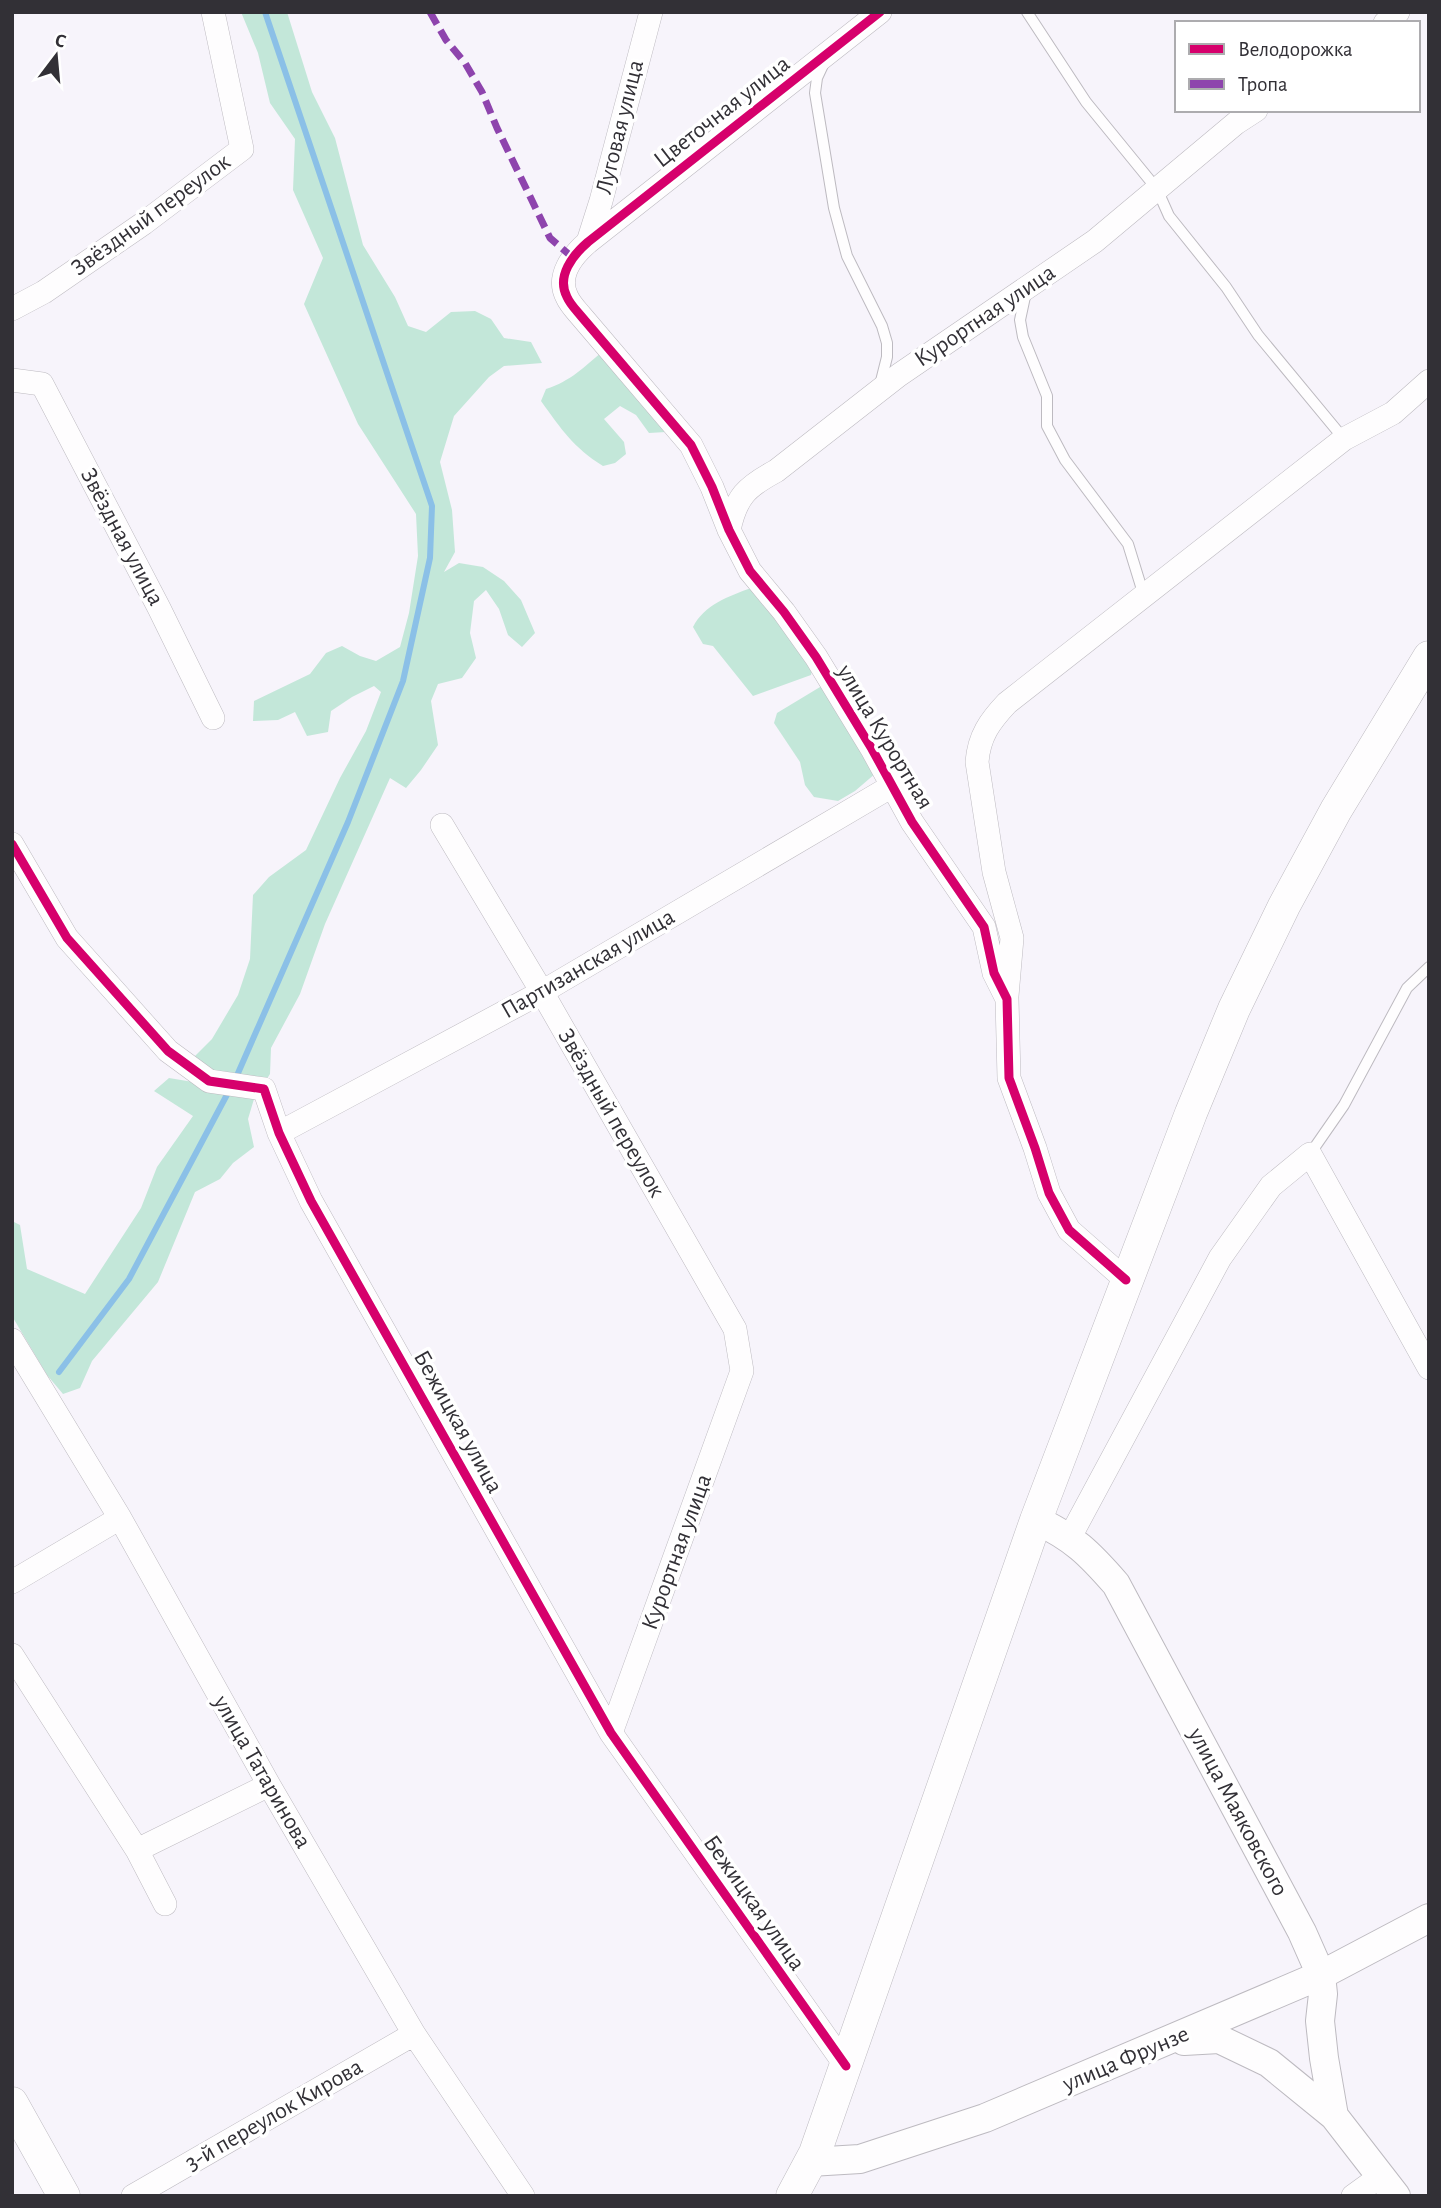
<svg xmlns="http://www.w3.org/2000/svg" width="1441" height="2208" font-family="'Alegreya Sans',sans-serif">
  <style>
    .green { fill: #c3e7d9 }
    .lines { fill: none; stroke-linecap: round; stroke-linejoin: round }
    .stream { stroke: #8bc0e7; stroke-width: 6 }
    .service-casing { stroke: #bdbac0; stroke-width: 12 }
    .minor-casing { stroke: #bdbac0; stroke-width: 24 }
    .tertiary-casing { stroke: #bdbac0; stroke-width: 30 }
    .secondary-casing { stroke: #bdbac0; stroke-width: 33 }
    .service { stroke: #fefdfe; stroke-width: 10 }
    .minor { stroke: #fefdfe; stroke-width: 23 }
    .tertiary { stroke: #fefdfe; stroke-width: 28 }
    .secondary { stroke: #fefdfe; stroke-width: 32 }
    .quiet { stroke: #8e44ad; stroke-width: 7; stroke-dasharray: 14 7; stroke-linecap: butt }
    .cycleway-casing { stroke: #fff; stroke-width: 13 }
    .cycleway { stroke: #d6006c; stroke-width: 9 }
    .labels { text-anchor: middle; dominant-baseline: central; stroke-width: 7; stroke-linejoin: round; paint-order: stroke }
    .street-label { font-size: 24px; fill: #323036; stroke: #fff }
  </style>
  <rect width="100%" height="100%" fill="#f7f4fb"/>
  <path class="green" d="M241,12H287L312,92L335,138L363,245L395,297L408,326L426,332L451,312L475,311L491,319L504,338L531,342L542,363L504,366L489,377L454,416L440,462L452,510L455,552L444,572L459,563L483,567L504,581L521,600L535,633L522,647L508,635L499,609L486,590L474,601L470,633L476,658L462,678L438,684L431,701L438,745L421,770L406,788L390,778L325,924L300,994L271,1048L270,1074L254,1099L248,1119L254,1147L233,1163L220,1179L195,1192L158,1282L92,1361L80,1388L63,1394L47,1375L12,1316V1221L20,1225L27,1269L85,1294L141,1208L157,1167L193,1116L154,1091L169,1078L193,1082V1058L212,1039L238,995L250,959L253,895L269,877L306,850L340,778L366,731L381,692L374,686L352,697L331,711L328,732L307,736L295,712L278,720L253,721L254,701L310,674L326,653L342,646L360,656L376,661L400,647L409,613L418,556L416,514L358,424L304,304L323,258L293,190L295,139L270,103L258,53Z
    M603,351L666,432L649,433L636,415L620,406L604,419L624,442L626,454L615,463L603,466C574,448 561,429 541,401L546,389C571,381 584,367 603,351Z
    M751,588L817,648L811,675L753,696L713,646L703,644L693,627C704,605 729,596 751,588Z
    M825,684L876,773L855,791L838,801L814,797L805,785L800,762L774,723L777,713Z"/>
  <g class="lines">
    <path class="stream" d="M235,1080L348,822L403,681L430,558L432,506L265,12
      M59,1372L129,1279L230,1089"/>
    <defs>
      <path id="service" d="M1027,12L1086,102L1157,189L1169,216L1226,287L1258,335L1344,439
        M824,63L817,78L815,93L834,208L847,256L882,326L887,343V357L880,385
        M1026,292L1020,320L1023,337L1047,396V426L1065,460L1128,544L1144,596
        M1310,1154L1344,1105L1407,988L1429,967"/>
      <path id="minor" d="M880,12L588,242C573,255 556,276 567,297C570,304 576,310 581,316L691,445L712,487L729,530L750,571L784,612L816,657L872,749L912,822L984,927L994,973L1007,999L1009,1078L1035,1148L1049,1193L1069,1230L1126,1280
        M1385,23L1398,12
        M588,242L601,201L651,12
        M12,309L44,292L144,223L242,149L213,12
        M12,380L42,384L159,608L213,718
        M729,530C736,497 746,487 776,471L899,375L1095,241L1236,123L1256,110
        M442,825L542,992L735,1329L742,1371L611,1733
        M12,844L67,938L168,1051L209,1081L264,1089L279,1133L311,1201L611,1733L846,2066
        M1007,996L1012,938L994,872L977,762C979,736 990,721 1007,703L1344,439L1393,413L1429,381
        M279,1133L542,992L892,786
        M12,1340L120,1518L269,1785L414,2034L523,2196
        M1070,1537L1220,1258L1271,1186L1310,1154L1429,1368
        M12,1582L120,1518
        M12,1655L137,1850L165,1904
        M137,1850L269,1785
        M133,2196L414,2034
        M1353,2196L1382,2175"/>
      <path id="tertiary" d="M1036,1520C1074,1538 1089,1553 1116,1584L1302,1932L1321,1975L1323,1994L1320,2021L1324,2058L1334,2116L1396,2196
        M1184,2041L1219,2039L1269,2063L1334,2116
        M810,2162L860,2159L985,2118L1321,1975L1429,1918"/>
      <path id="secondary" d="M12,2103L64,2196
        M792,2196L815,2153L1036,1520L1191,1113L1234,1009L1284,906L1336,810L1429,657"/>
    </defs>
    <use href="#service" class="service-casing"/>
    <use href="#minor" class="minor-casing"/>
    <use href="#tertiary" class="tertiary-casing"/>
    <use href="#secondary" class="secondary-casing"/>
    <use href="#service" class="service"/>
    <use href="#minor" class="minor"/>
    <use href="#tertiary" class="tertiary"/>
    <use href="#secondary" class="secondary"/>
    <path class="quiet" d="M430,12L446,40L465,63L482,92L497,128L550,238L572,257"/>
    <defs>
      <path id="cycleway" d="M880,12L588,242C573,255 556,276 567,297C570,304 576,310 581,316L691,445L712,487L729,530L750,571L784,612L816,657L872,749L912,822L984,927L994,973L1007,999L1009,1078L1035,1148L1049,1193L1069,1230L1126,1280
        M12,844L67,938L168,1051L209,1081L264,1089L279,1133L311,1201L611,1733L846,2066"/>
    </defs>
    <use href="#cycleway" class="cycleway-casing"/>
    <use href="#cycleway" class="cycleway"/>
  </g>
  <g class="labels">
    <g class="street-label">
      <text transform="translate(722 112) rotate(-38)">Цветочная улица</text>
      <text transform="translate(620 127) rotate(-76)">Луговая улица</text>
      <text transform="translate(151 215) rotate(-36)">Звёздный переулок</text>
      <text transform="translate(985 316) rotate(-34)">Курортная улица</text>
      <text transform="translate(122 537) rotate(62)">Звёздная улица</text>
      <text transform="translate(885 737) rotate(59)">улица Курортная</text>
      <text transform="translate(588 964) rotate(-30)">Партизанская улица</text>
      <text transform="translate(611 1113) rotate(60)">Звёздный переулок</text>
      <text transform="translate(458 1422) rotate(61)">Бежицкая улица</text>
      <text transform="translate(677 1552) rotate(-70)">Курортная улица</text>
      <text transform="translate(262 1772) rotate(60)">улица Татаринова</text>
      <text transform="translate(1238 1812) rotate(62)">улица Маяковского</text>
      <text transform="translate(754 1903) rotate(55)">Бежицкая улица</text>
      <text transform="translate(1126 2059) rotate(-23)">улица Фрунзе</text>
      <text transform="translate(274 2115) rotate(-30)">3-й переулок Кирова</text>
    </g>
  </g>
  <rect width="1441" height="2208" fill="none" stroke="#323036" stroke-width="28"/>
  <rect x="1175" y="21" width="245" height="91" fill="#ffffff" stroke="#adacaf" stroke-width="2"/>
  <rect x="1189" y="44" width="35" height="10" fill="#d6006c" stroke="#adacaf" stroke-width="2"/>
  <text x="1238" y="56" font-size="21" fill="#323036">Велодорожка</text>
  <rect x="1189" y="79" width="35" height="10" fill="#8e44ad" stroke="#adacaf" stroke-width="2"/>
  <text x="1238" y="91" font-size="21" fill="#323036">Тропа</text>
  <g transform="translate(56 56) rotate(16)" stroke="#ffffff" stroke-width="5" paint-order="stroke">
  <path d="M0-5L12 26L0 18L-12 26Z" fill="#323036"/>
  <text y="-10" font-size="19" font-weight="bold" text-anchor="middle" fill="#323036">С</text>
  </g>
</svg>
